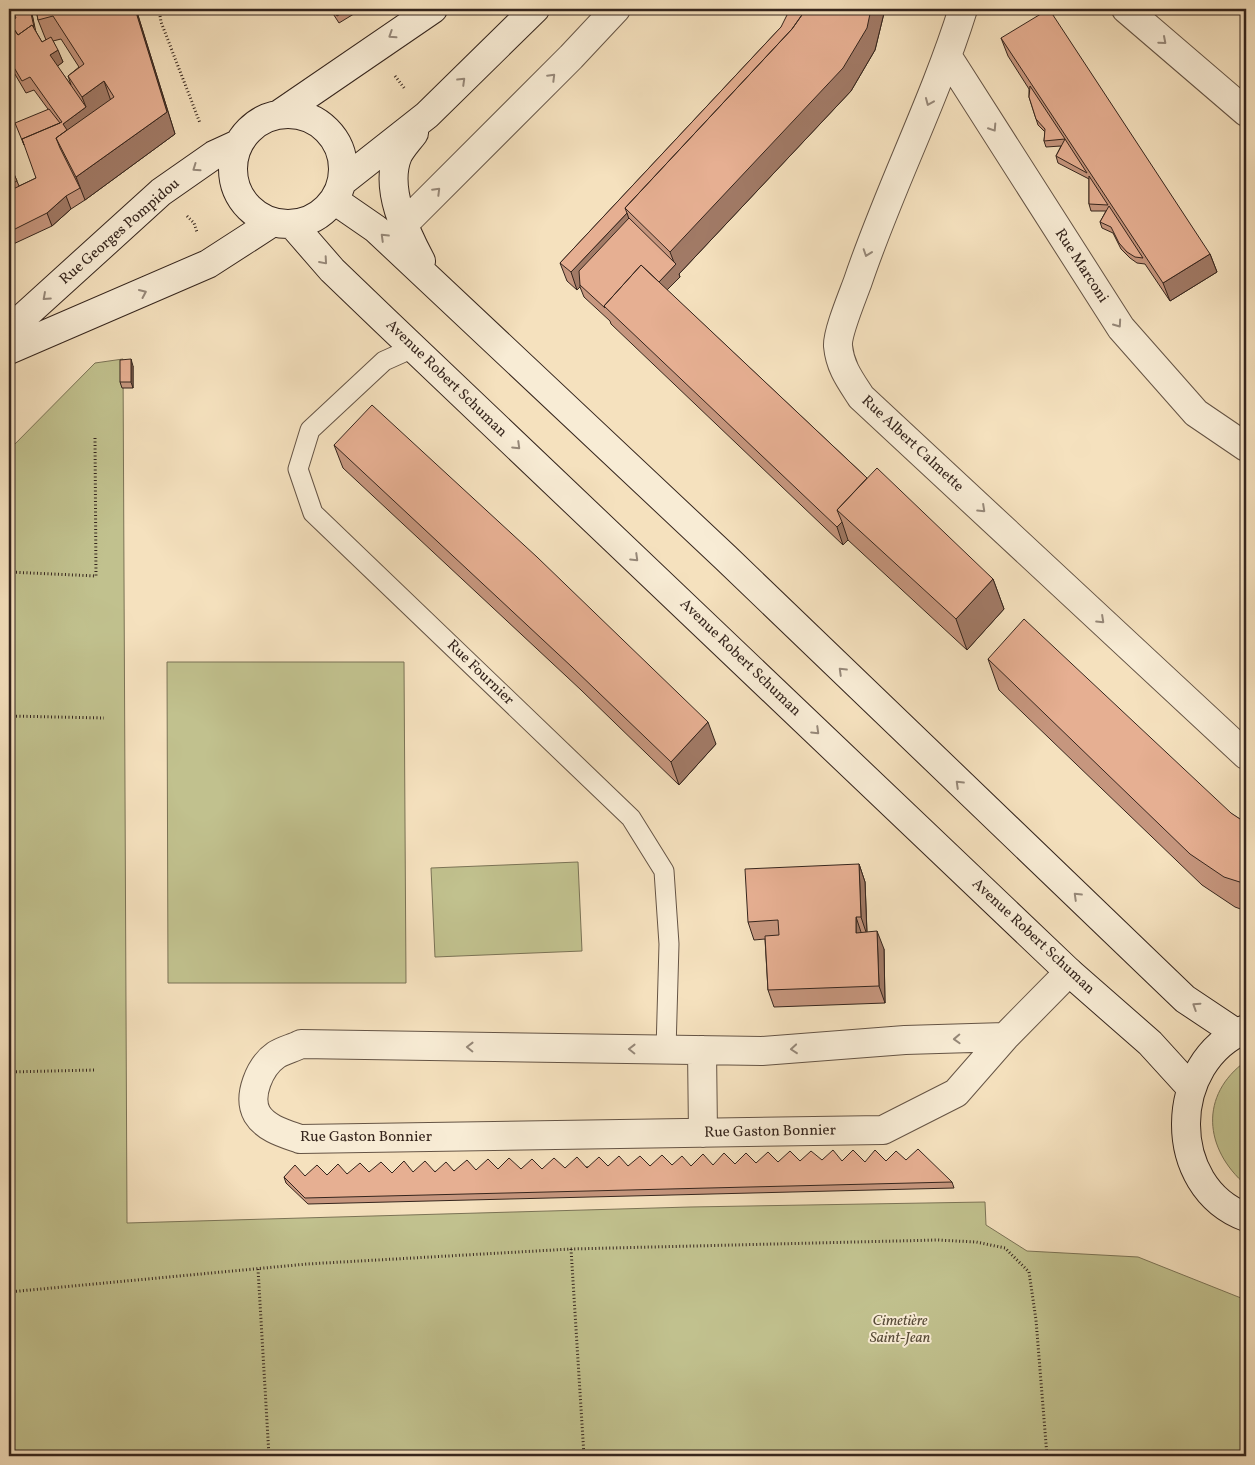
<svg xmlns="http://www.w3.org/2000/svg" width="1255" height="1465" font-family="Vollkorn,serif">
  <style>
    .green { fill: #c1c18e; stroke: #7b7356 }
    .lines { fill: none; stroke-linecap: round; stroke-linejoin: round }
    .lane-casing { stroke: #655445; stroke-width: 21 }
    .street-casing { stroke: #655445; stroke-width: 30 }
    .secondary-casing { stroke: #35251d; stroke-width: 30 }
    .path { stroke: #35251d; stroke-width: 3; stroke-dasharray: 1 2.5; stroke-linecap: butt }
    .lane { stroke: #f8ecd5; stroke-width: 19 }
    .street { stroke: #f8ecd5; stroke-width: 28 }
    .secondary { stroke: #f8ecd5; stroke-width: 28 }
    .wall { fill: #c6967e; stroke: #35251d; fill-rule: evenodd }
    .shaded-wall { fill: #a17a66; stroke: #35251d }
    .building { fill: #e6af92; stroke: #35251d }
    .oneway { stroke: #968879 }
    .labels { text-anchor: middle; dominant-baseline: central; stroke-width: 4; stroke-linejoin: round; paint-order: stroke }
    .street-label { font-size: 15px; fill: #35251d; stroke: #f8ecd5 }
    .park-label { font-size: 15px; font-style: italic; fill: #584c39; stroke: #f8ecd5 }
  </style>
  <rect width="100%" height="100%" fill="#f5e1be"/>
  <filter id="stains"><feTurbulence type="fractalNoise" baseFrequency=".004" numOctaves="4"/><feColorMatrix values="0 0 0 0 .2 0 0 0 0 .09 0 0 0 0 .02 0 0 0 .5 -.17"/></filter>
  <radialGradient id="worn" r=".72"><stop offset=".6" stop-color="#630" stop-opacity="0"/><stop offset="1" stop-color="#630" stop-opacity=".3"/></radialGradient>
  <path class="green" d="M123,359L127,1223L690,1207L985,1202L986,1225L1027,1251L1138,1257L1246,1300V1456H9V450L95,363Z
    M167,662H404L406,983H168Z
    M578,862L582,951L435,957L431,868Z
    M1246,1061V1185C1204,1149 1199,1095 1246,1061Z"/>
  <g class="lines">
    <defs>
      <path id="lane" d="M413,348L384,361L310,430L298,469L313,513L631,818L664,871L669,944L666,1050"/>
      <path id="street" d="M963,9C934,102 889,189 858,281C853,295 837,333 838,346C840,367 850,380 861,397L1246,755
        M1126,9L1246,112
        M948,57L1121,328L1196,413L1246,447
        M402,226L571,57L616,9
        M1005,1037L905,1040L762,1051L301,1044C294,1048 283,1050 276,1055C260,1066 247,1096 257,1114C266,1129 286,1134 300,1139L883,1130L956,1093L1005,1037L1069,972
        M702,1050L703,1133"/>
      <path id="secondary" d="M281,113L433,9
        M233 169a55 55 0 1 1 110 0a55 55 0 1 1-110 0Z
        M414,133C409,140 402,147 398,155C384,188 406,233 421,261
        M342,182L427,115L535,9
        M334,200L376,229L726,558L1185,999L1236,1033
        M292,224L332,270L383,319L1069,972L1150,1043L1191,1088
        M9,330L161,192L214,155L238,144
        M9,350L208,264L273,222
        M1246,1029C1167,1061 1165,1187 1246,1217"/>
    </defs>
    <use href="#lane" class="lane-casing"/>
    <use href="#street" class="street-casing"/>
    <use href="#secondary" class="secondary-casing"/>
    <path class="path" d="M159,9L161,22L200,123
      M395,76L405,89
      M187,216L194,223L197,232
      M9,572L96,576L95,438
      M9,716L104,718
      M9,1072L95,1070
      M571,1249L584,1456
      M258,1269L269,1456
      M9,1292L307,1264L571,1249L937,1240L976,1242L1005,1248L1029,1272L1036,1320L1047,1456"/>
    <use href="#lane" class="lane"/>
    <use href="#street" class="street"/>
    <use href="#secondary" class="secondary"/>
  </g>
  <path class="wall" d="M9,9H31L35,30L42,42L46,40L38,20L36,9H136L175,134L85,200L71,209L52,226L9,246V162L19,186L36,178L48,109L34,90L26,93L9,64ZM61,39L79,67L68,76L71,85L57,66L63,62L53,41Z
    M330,9H362L339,23Z
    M885,9L875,50L851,91L679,274L680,277L667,290L867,478L993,579L1004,609L967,650L848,540L843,545L611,324L610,321L584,297L580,287L577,290L567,281L560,263L781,27Z
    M1001,38L1210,254L1217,272L1170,301L1145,264L1137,263L1130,258L1121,249L1113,233L1102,228L1100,222L1106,211H1091L1089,204V179L1058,163L1056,156L1061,146L1046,147L1044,141L1045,132L1038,125L1029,97V89L1008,56Z
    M133,366V388H122L120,382Z
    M334,445L716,744L679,785L581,690L343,468Z
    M988,659L1246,823V911L1235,907L1202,885L999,690Z
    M859,864L865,882L867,932L884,949L885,1003L774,1007L768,990L765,939L754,940L748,922Z
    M822,1160L865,1162L906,1160L952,1182L954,1188L308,1204L286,1183L284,1177L327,1175L369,1172L392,1173L498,1169H542L608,1166H691Z"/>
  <path class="shaded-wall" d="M30,9H31L37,37L23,47Z
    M135,9H136L175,134L85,200L76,177L167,112Z
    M871,9H885L875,50L851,91L679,274L680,277L661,296L657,284L675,265L670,252Z
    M58,50L63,62L55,68L50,55Z
    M104,81L112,104L67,136L63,124L86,107L82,97Z
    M66,196L71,209L52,226L47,213Z
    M627,213L633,231L580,285V287L577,290L571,272Z
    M1210,254L1217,272L1170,301L1163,283Z
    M131,359L133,366V388L131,382Z
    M842,522L848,540L843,545L837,527Z
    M993,579L1004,609L967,650L956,619Z
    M708,722L716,744L679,785L671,762Z
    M859,864L865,882L867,935L861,917Z
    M856,917L862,935L856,933Z
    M877,931L884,949L885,1003L879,986Z"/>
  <path class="building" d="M9,9H12L13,12L9,15Z
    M12,9H30L34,27L32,25L18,35L9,22L16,18Z
    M36,9H135L167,112L76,177L56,138L114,97L104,81L82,97L68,76L84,64L53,16L38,20Z
    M332,9H349L337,16Z
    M790,9H805L804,12L792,29L625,208L627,213L571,272L560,263L781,27Z
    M805,9H871L867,28L843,68L670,252L625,208L792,29L804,12Z
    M1049,9L1210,254L1163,283L1001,38Z
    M9,21L18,35L32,25L42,42L51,37L58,50L50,55L86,107L63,124L67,130L56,138L60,148L80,188L66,196L47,213L9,232V191L36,178L22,139L62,122L30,77L22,81L9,59Z
    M1030,86L1065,139L1044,141L1045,129L1036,119L1029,97Z
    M49,109L60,123L22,139L24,145L15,123Z
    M1065,139L1087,173L1056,156Z
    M9,162L17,181L9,185Z
    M1089,176L1108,205L1089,204Z
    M1109,206L1143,258L1135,257L1127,252L1119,243L1111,227L1100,222Z
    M629,218L676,264L659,282L641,265L604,306L605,308L580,285L579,271Z
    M641,265L867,478L837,510L842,522L837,527L604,306Z
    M131,359V382H120V360Z
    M372,405L537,557L708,722L671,762L572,667L334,445Z
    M877,468L993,579L956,619L837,510Z
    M1024,619L1231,813L1246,823V884L1224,877L1190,854L988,659Z
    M859,864L861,917H856V933L877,931L879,986L768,990L765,936L779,935L778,920L748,922L745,869Z
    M918,1149L952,1182L305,1198L284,1177L295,1165L305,1176L317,1165L327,1175L338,1164L347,1174L360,1163L369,1172L381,1162L392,1173L404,1161L413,1172L425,1161L435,1172L446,1162L454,1171L467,1160L476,1170L488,1159L498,1169L509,1158L521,1169L532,1159L542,1169L554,1158L565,1168L577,1157L587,1168L599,1157L608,1166L619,1156L628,1166L640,1156L650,1166L662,1155L672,1165L682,1156L691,1166L703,1154L713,1165L724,1153L735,1164L746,1153L756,1163L768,1152L778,1162L790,1151L800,1161L811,1151L822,1160L833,1150L842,1161L853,1150L865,1162L875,1150L886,1161L896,1151L906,1160Z"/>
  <defs><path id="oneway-chevron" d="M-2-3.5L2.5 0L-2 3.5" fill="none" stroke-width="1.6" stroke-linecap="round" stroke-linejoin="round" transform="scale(1.25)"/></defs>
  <g class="oneway">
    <use href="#oneway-chevron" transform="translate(392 35) rotate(147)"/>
    <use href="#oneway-chevron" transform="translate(1163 41) rotate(41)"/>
    <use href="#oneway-chevron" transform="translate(552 77) rotate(-45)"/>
    <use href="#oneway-chevron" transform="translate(462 81) rotate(-44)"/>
    <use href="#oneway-chevron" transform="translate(929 102) rotate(113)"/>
    <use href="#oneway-chevron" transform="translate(993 128) rotate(57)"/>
    <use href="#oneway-chevron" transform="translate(196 168) rotate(145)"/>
    <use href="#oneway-chevron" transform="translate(437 191) rotate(-45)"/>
    <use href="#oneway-chevron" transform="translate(384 237) rotate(-136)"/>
    <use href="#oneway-chevron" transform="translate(867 253) rotate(109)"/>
    <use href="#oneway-chevron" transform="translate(324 261) rotate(49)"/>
    <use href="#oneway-chevron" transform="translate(143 293) rotate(-24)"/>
    <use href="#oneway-chevron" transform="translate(46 297) rotate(138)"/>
    <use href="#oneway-chevron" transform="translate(1118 324) rotate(55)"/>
    <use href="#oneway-chevron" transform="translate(517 446) rotate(44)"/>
    <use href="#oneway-chevron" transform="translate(982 509) rotate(43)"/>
    <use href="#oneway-chevron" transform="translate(635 558) rotate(44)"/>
    <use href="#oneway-chevron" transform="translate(1101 620) rotate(43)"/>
    <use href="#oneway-chevron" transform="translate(842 671) rotate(-136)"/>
    <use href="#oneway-chevron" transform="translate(816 731) rotate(44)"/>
    <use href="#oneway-chevron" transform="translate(959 784) rotate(-136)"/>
    <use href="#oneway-chevron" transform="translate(1077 896) rotate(-136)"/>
    <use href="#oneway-chevron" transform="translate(1196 1006) rotate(-147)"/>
    <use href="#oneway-chevron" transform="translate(957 1039) rotate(178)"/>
    <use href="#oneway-chevron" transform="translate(470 1047) rotate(-179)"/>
    <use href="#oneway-chevron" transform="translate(632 1049) rotate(-179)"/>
    <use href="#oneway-chevron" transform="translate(794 1049) rotate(175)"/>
  </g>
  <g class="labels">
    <g class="street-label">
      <text transform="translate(120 232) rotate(-41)">Rue Georges Pompidou</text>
      <text transform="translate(1081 266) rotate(57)">Rue Marconi</text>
      <text transform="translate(446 379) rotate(44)">Avenue Robert Schuman</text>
      <text transform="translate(912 444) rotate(43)">Rue Albert Calmette</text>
      <text transform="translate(740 658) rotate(44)">Avenue Robert Schuman</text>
      <text transform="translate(480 673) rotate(44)">Rue Fournier</text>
      <text transform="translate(1033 937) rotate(43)">Avenue Robert Schuman</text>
      <text transform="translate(770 1132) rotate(-1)">Rue Gaston Bonnier</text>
      <text x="366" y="1137">Rue Gaston Bonnier</text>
    </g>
    <g class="park-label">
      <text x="900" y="1321">Cimetière<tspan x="900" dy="17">Saint-Jean</tspan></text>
    </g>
  </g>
  <rect width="1255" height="1465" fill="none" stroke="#f5e1be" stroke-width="30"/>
  <rect x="10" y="10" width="1235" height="1445" fill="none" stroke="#35251d" stroke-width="2.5"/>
  <rect x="15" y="15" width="1225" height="1435" fill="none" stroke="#35251d"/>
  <rect width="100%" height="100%" filter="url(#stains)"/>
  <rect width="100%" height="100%" fill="url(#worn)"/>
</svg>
